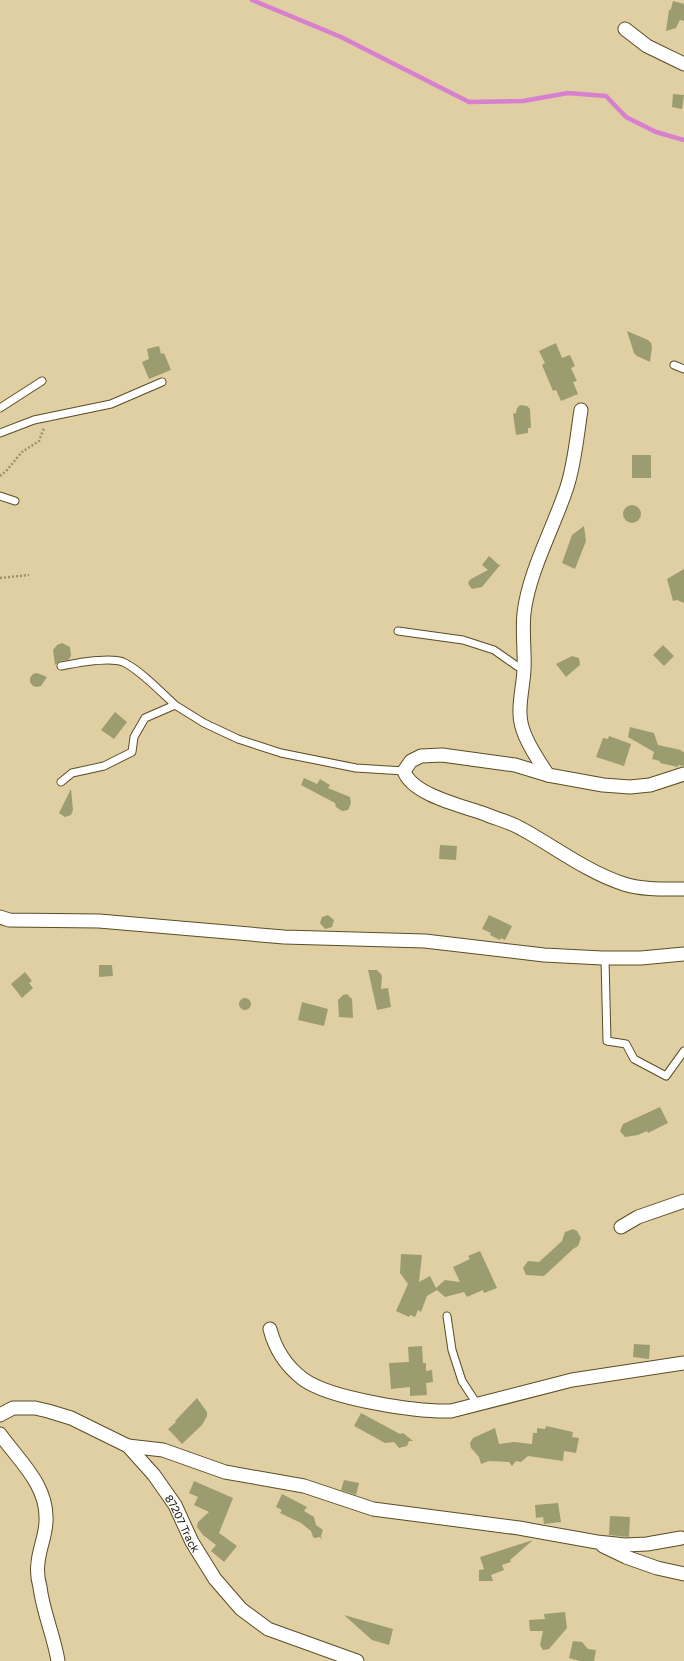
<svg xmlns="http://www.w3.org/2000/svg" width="684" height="1661" font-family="'Golos Text',sans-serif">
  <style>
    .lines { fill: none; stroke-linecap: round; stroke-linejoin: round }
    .stream { stroke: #d87fcf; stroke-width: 4.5 }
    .building { fill: #9b9d71 }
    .lane-casing { stroke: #5b4d24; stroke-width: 9 }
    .street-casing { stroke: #5b4d24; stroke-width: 15 }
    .path { stroke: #9e926e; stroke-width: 2.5; stroke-dasharray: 2 2; stroke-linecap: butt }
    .lane { stroke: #fff; stroke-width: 7 }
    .street { stroke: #fff; stroke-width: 13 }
    .labels { text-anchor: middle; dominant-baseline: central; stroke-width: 3; stroke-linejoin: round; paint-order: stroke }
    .street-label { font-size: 11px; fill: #282110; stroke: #ecdcae }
  </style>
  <rect width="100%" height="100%" fill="#dfcfa2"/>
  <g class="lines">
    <path class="stream" d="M252,0L341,37L469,102L523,101L568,93L606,96L626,117L656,132L684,140"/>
  </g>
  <path class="building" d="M673,1L684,4V21L680,20L676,28L666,31L669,10L671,9Z
    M673,94L684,95L682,109L672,107Z
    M627,331L648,340L651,343L652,347L650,362L637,356L634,353Z
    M556,343L562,358L570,355L575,366L571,368L577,381L573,382L578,394L561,401L556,390L553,391L542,365L545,363L539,351Z
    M159,346L161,354L164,353L171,370L149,379L142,362L149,359L147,349Z
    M520,405L527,406L530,409L531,428H528V433L516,435L513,414L516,413L517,408Z
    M632,455H651V478H632Z
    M623 514a9 9 0 1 1 18 0a9 9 0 1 1-18 0Z
    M584,526L586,541L575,569L562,563L572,535Z
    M489,556L499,565L501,564L482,587L472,589L468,584L469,581L471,579L488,570L482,565Z
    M684,569V603L677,600L673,601L667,579Z
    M62,643L70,647L71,656L68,660L60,661L55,665L53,650L57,645Z
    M663,645L674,656L664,666L653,655Z
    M572,656L579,658L580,665L566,677L556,664Z
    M37,673L47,677L41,686L37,687L33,686L30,682V678L33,674Z
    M115,712L127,722L114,739L101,730Z
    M630,727L654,733L658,745L681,750V751L684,752V766L678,765V767L660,763V761L652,759L654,752L628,737Z
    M609,736L631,744L624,766L596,757L603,738L608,739Z
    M304,778L317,784L320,779L330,785L328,788L350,797L351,803L348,810L342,811L336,807L335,803L301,785Z
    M71,789L73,810L71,815L65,817L59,813Z
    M440,845L457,846L456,860L439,859Z
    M328,915L334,920L332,927L325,929L320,923L322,917Z
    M489,915L512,926L505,940L501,938L500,940L490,935L491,933L482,929Z
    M99,965H112L113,976L99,977Z
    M368,970H377L380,973L382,976L381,989L388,988L391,1007L377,1010Z
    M25,972L32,981L29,983L33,988L22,998L11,984Z
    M347,994L352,999L353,1018L339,1017L338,1000L343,995Z
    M239 1004a6 6 0 1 1 12 0a6 6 0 1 1-12 0Z
    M302,1002L328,1009L324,1026L298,1020Z
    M660,1107L668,1123L648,1133L647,1131L638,1135L625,1137L620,1131L623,1124Z
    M573,1229L577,1231L581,1238L578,1246L573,1249L544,1276L526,1275L523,1268L528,1261L539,1262L562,1241L565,1232Z
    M480,1251L497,1288L484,1293L483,1290L467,1297L464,1292L445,1297L437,1290L427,1296L421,1312L418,1310L415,1317L410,1315L409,1317L396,1311L408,1284L400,1273L401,1254L422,1255L419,1282L430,1276L436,1288L445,1280L460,1282L453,1267L470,1259L468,1256Z
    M634,1344L650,1345L649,1359L633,1357Z
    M422,1346L423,1363H426V1371L432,1370L433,1382L426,1383L427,1395L410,1396V1387L391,1389L389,1363L409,1362L408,1347Z
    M197,1398L207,1412V1416L202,1425L182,1444L168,1429L176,1422L175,1421Z
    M361,1413L400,1434L403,1433L413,1441H409L407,1446L399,1448L394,1442L385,1443L354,1426Z
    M546,1426L573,1432L572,1437L579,1438L576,1453L564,1451L563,1461L528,1456L521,1462L516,1461L512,1466L509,1462L489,1461L481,1464L479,1457L471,1448L470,1443L473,1438L495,1428L499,1444L514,1442L532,1444L533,1433H537V1428L545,1429Z
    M344,1480L359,1483L356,1495L341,1490Z
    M194,1481L233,1498L219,1533L237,1546L224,1562L211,1551L216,1545L203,1535L197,1527L198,1522L209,1512L194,1505L198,1497L189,1493Z
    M282,1494L307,1507L304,1511L314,1517L316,1525L323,1530L321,1536L322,1540L320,1537L315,1538L313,1537L311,1531L301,1523L280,1513L282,1510L276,1507Z
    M558,1503L561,1522L544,1524L543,1517L536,1518L535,1505Z
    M610,1516L630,1517L629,1537L609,1535Z
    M533,1540L510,1560L511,1562L502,1565L504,1570L491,1575L493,1581H479V1570L484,1569L480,1557Z
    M565,1612L567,1628L549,1649L543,1650L540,1645L543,1631H530L529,1620L545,1619L544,1614Z
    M344,1615L393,1629L389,1645L372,1640Z
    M573,1641L582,1642L588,1649L596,1650L594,1661H580L569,1658Z"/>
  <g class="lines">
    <defs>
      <path id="lane" d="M674,365L684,369
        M0,408L42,381
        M0,433L34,420L111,404L162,382
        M0,496L15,501
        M398,631L463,640L494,650L524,671
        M61,666C76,663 110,657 123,662C139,669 162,693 175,705
        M61,782L72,773L104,766L132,752L134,737L145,718L175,705L204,723L238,739L281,753L356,768L404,771
        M605,959L607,1041L626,1044L634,1059L666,1076L684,1051
        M447,1316L452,1350L462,1381L477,1404"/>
      <g id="street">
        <path d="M625,29L647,46L684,64"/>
        <path d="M684,774L650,785L630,787L603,785L548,775L515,765L442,755L421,756L411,761L404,771C412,795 463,806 485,814C497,819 510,822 522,829C555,847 587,872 624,884C643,890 664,889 684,889"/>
        <path d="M548,775C539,761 528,746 523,730C516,711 523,690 524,670C525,651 522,632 524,613C529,571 554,527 567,487C575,462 577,435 581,410"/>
        <path d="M0,917L9,920L99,921L284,937L425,941L544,955L602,958H641L684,954"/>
        <path d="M621,1227L638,1217L684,1201"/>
        <path d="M270,1329C275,1349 286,1366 303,1379C330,1399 417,1412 451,1411L572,1380L684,1363"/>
        <path id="s1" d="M0,1415L13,1408H35L48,1411L71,1418L128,1446L154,1475L175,1505L192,1542L215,1579L241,1609L268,1629L357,1661"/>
        <path d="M0,1434C19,1461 48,1485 46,1521C46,1535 39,1549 38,1563C37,1570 38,1580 40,1587C43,1612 54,1636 58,1661"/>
        <path d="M128,1446L163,1450L225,1472L304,1486L373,1509L519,1528L597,1542L625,1545L647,1544L681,1538"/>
        <path d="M603,1546L626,1557L657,1568L684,1574"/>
      </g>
    </defs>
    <use href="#lane" class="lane-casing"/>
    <use href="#street" class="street-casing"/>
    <path class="path" d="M0,476L7,470L22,452L39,441L44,428
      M0,578L29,575"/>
    <use href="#lane" class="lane"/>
    <use href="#street" class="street"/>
  </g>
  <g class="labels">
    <g class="street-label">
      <text stroke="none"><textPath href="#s1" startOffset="233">87207 Track</textPath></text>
    </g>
  </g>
</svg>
